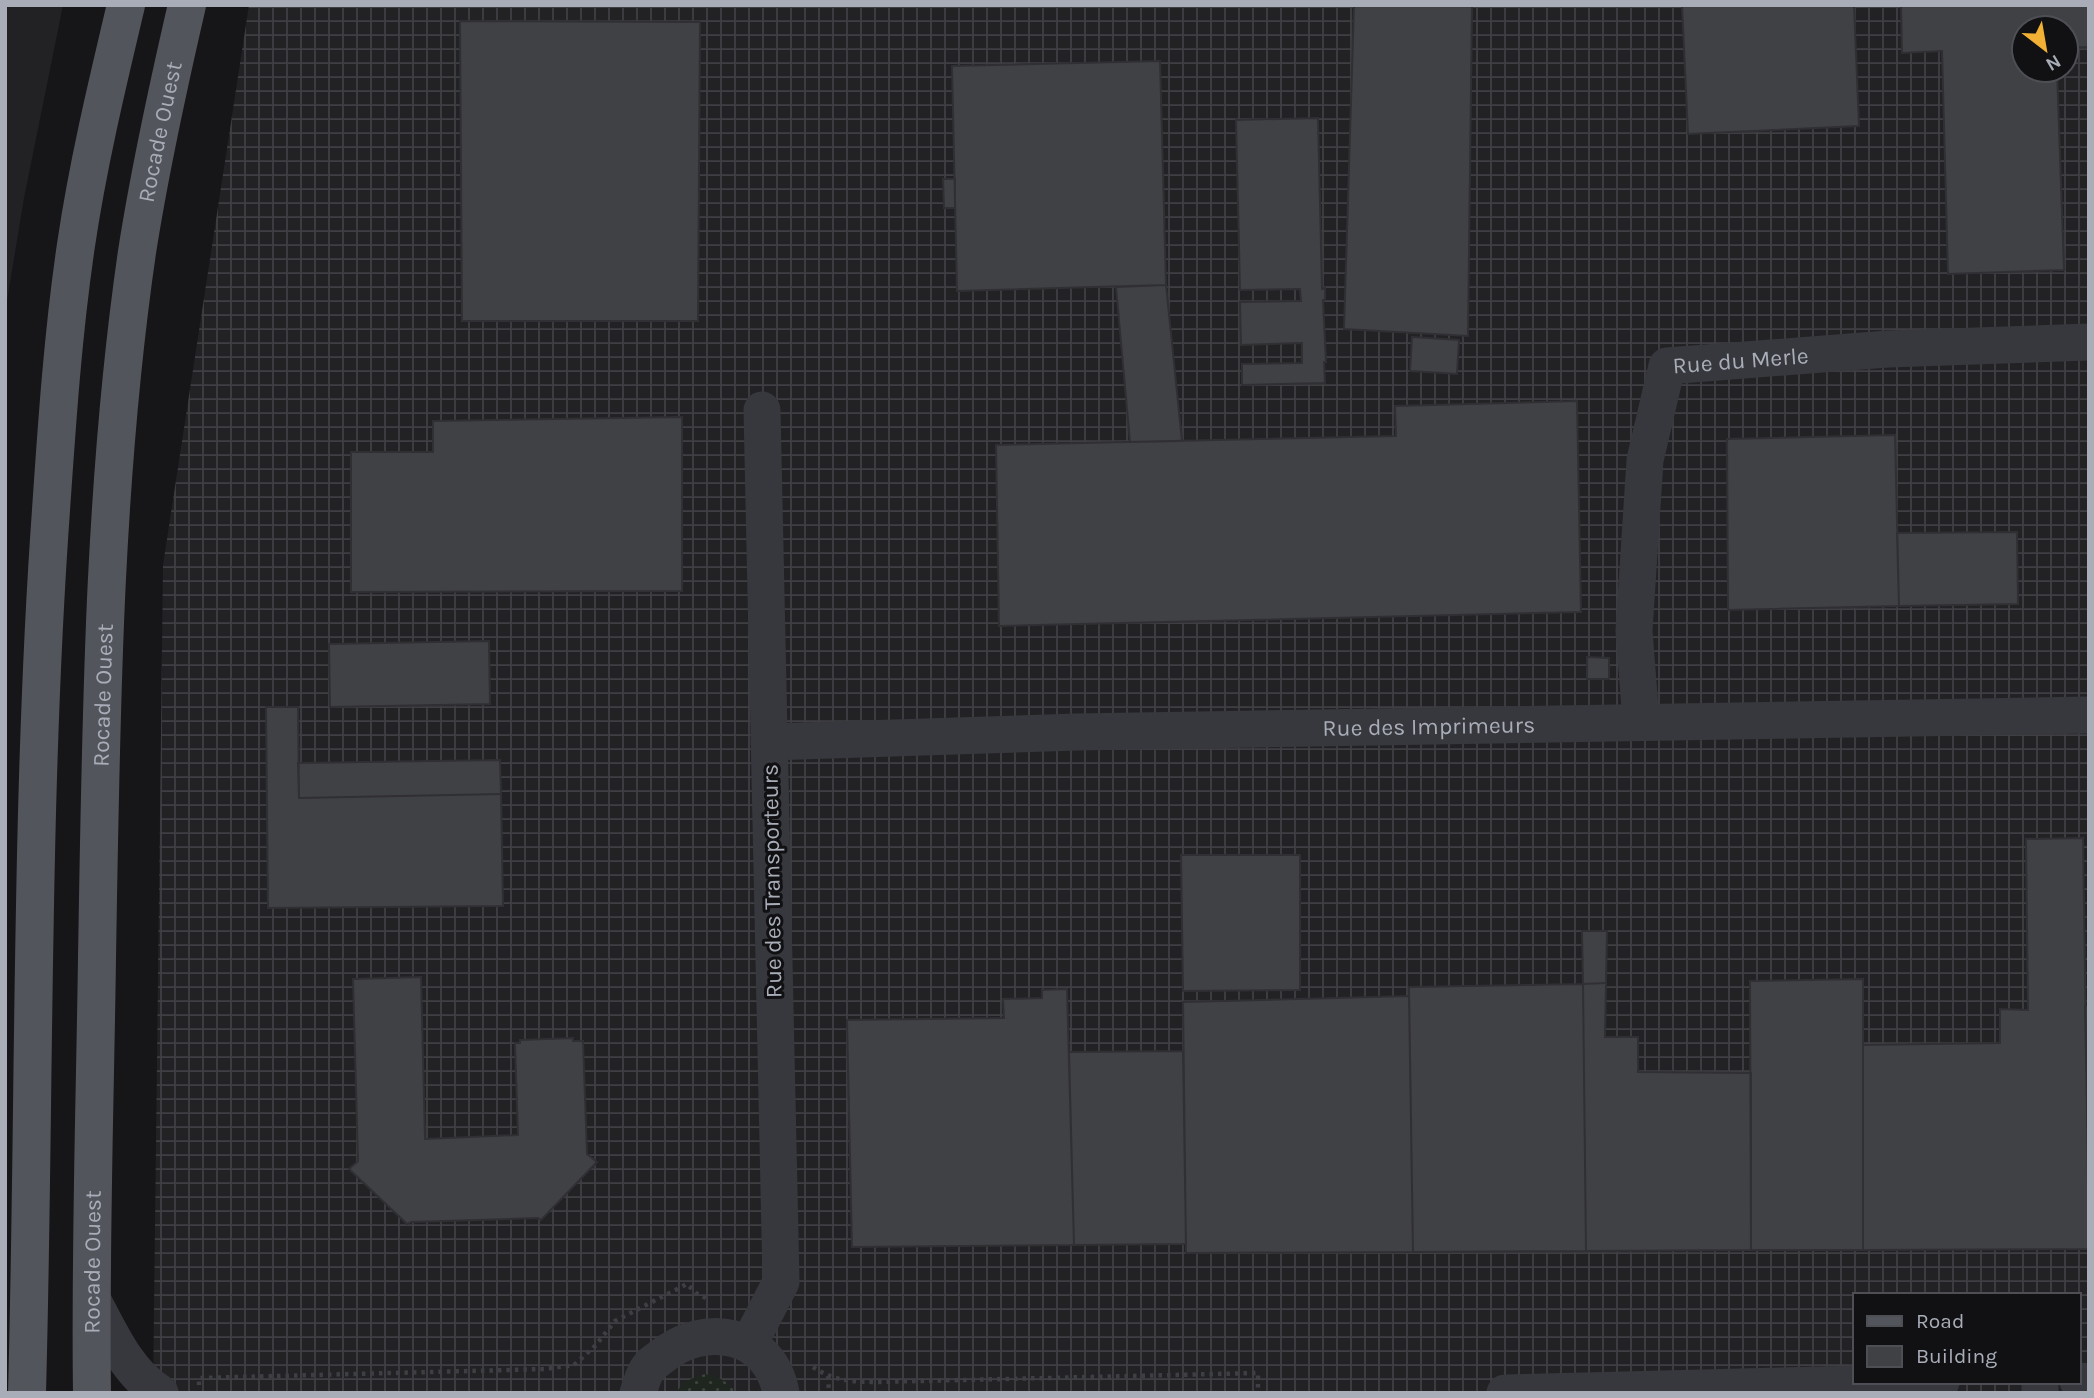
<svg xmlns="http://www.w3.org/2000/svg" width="2094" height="1398" font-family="Karla,sans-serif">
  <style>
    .built { fill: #222225 }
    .industrial { fill: url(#industrial-grid); fill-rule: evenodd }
    .grass { fill: url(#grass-dots) }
    .building { fill: #404145; stroke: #303034; stroke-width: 2 }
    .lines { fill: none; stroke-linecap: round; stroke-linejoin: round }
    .path { stroke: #3d3f44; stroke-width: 4.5; stroke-dasharray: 3.5 5; stroke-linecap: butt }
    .minor { stroke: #37383d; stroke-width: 37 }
    .major { stroke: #53555c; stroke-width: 38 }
    .labels { text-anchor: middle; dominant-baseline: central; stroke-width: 6; stroke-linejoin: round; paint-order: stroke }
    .street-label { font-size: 23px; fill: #a8adb8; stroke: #111113 }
  </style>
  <defs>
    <pattern id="industrial-grid" width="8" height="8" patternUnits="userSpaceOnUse" patternTransform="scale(1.75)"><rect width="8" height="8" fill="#222225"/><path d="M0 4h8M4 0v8" fill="none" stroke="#3f3f43"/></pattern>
    <pattern id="grass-dots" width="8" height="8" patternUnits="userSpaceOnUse" patternTransform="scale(1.75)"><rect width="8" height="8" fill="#1e261f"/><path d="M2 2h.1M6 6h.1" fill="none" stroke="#3c433d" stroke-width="1.8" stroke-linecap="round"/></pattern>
  </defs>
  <rect width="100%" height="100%" fill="#161618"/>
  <path class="built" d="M5,5H63L24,198L5,313Z"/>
  <path class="industrial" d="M249,5H2089V1393H153L163,565ZM2024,28H2066V70H2024ZM1854,1295H2078V1382H1854Z"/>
  <path class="grass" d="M705,1374C720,1377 728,1381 736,1393H676C683,1381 692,1378 705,1374Z"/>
  <path class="building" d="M1354,5H1472L1468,336L1344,329Z
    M1682,5H1854L1859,126L1688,134Z
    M1901,5H2089V47L2066,48V28H2024V70H2057L2064,270L1948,274L1942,51L1902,53Z
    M460,21L700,22L698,321H462Z
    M1160,61L1166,285L957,291L952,66Z
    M1318,118L1322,289L1325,288V300H1323L1326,362H1324L1325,383L1242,385V364L1302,363V343L1241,345L1240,302L1301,301L1300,289L1240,290L1236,120Z
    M943,179H955V208H944Z
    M1166,285L1182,441L1130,442L1116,287Z
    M1412,337L1459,340L1457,374L1410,371Z
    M1577,401L1581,612L999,626L996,445L1396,436L1395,406Z
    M682,417V591L351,592V452H433V421Z
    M1895,435L1899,606L1728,610L1727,439Z
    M2017,532L2018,604L1899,606L1897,533Z
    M489,641L490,704L330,707L329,644Z
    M1587,657L1609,658V679H1587Z
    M266,707H298L299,798L501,794L503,906L268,908Z
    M500,760L501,794L299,798L298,763Z
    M2083,838L2089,1249L1863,1250V1045L2000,1043V1009L2028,1010L2026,839Z
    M1181,855H1300V990L1183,991Z
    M1582,931H1607L1606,983L1583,984Z
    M421,977L425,1139L518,1135L515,1043H520V1040L573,1038V1041H583L587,1154L597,1162L541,1220L538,1218L411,1222L407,1224L349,1169L358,1161L353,979Z
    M1863,979V1250H1751L1750,981Z
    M1606,983L1605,1037H1638V1072L1751,1073V1250L1586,1251L1583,984Z
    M1583,984L1586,1251L1413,1252L1409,987Z
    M1067,989L1074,1245L852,1247L847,1020L1004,1018L1003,999L1042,998V990Z
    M1409,996L1413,1252L1186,1253L1183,1002Z
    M2085,1006H2089V1233L2087,1108Z
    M1183,1051L1186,1244L1074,1245L1069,1052Z"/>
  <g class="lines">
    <path class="path" d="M813,1367C833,1381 853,1382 877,1382L1258,1373V1393
      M828,1376L829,1393
      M199,1385V1378L546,1369L574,1365L595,1346L615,1321L687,1284L696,1293L706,1298"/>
    <g class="minor">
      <path id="s1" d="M1641,721L1634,631L1645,460L1667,366L1888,349L2089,342"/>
      <path id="s2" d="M769,742L1077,732L2089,715"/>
      <path d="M92,1299C110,1332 127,1373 160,1393"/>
      <path d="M749,1344L781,1282L762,410"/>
      <path d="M2078,1381L2089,1382"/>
      <path d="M2040,1382V1393"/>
      <path d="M638,1393C641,1385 643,1374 649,1367C652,1363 657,1360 661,1357C704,1321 770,1332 781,1393"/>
      <path d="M1505,1393L1941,1382"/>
    </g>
    <g class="major">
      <path d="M27,1393C35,1099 30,804 51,510C57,422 63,333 76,245C88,164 107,85 126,5"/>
      <path id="s3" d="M92,1393C90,1248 95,1103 97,958C101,723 103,486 137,252C150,169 168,87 187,5"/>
    </g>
  </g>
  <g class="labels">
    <g class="street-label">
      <text stroke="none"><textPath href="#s3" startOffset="1265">Rocade Ouest</textPath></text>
      <text stroke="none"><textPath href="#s1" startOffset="432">Rue du Merle</textPath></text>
      <text stroke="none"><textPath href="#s3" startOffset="698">Rocade Ouest</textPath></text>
      <text stroke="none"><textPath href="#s2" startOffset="660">Rue des Imprimeurs</textPath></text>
      <text transform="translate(772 881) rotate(-91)">Rue des Transporteurs</text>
      <text stroke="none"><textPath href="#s3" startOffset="131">Rocade Ouest</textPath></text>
    </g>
  </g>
  <rect width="2094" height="1398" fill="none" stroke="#a8adb8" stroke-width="14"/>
  <rect x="1853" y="1293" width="228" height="91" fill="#111113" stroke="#4d4f55" stroke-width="2"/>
  <rect x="1867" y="1316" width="35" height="10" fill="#53555c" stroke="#4d4f55" stroke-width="2"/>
  <text x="1916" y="1328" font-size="21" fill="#a8adb8">Road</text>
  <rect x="1867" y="1346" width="35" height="21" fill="#404145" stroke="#4d4f55" stroke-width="2"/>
  <text x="1916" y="1363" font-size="21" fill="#a8adb8">Building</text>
  <g transform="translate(2045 49) rotate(149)"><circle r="33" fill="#111113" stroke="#4d4f55" stroke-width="2"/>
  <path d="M0-5L12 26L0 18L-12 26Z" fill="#f2b134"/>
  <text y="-10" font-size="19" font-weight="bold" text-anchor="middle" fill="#a8adb8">N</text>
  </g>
</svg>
